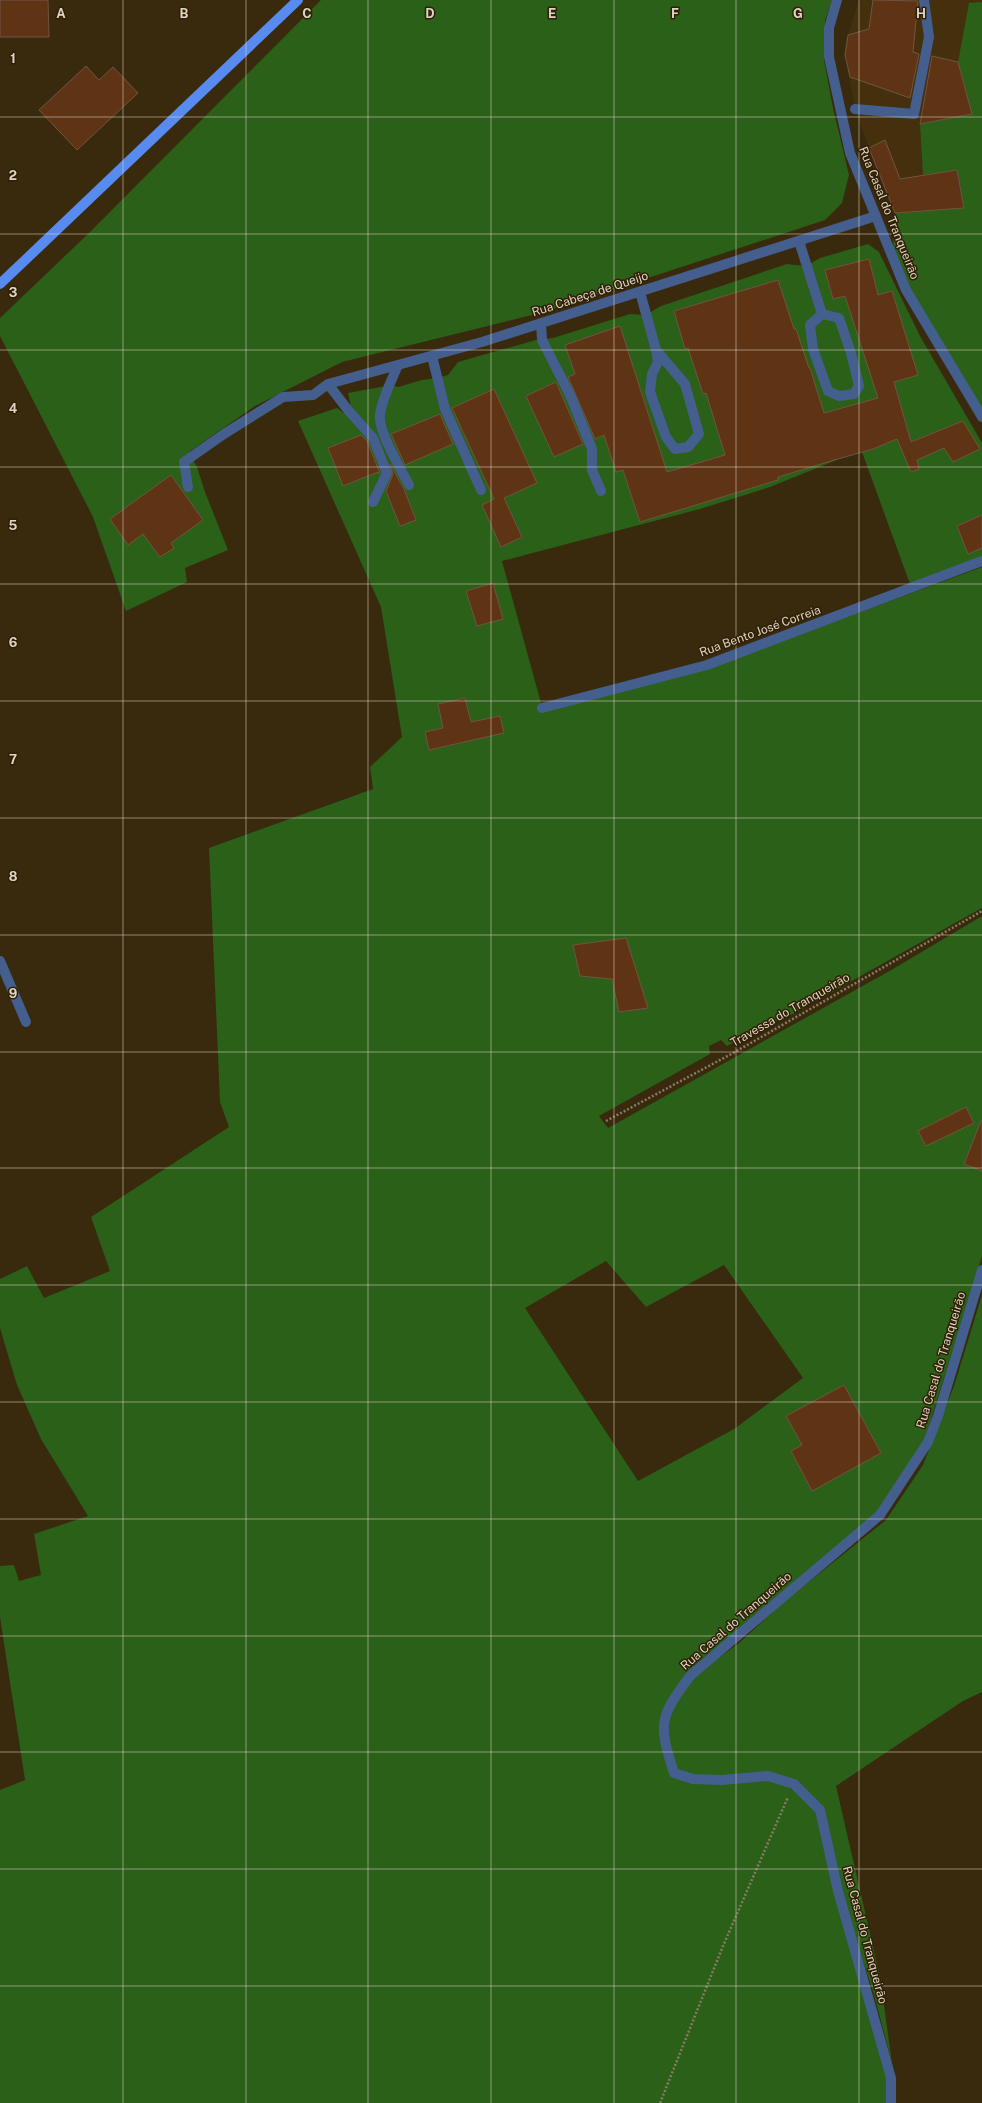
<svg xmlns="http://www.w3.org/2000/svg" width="982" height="2103" font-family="'Public Sans',sans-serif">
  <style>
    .built { fill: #44300c }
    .green { fill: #2a6018; fill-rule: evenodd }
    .building { fill: #5f3414; stroke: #715442 }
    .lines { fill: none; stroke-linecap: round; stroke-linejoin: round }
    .path { stroke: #897b65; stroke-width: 2.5; stroke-dasharray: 2 2; stroke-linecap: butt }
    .minor { stroke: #445e8e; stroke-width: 10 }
    .major { stroke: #578bef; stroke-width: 10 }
    .grid { fill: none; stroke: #dfd4c5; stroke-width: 1; stroke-opacity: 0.55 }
    .labels { text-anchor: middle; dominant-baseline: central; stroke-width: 3; stroke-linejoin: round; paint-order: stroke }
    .street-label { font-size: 12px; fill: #dfd4c5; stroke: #2f1f04 }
    .grid-label { font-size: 13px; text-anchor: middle; font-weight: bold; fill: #dfd4c5; stroke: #2f1f04; stroke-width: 3; stroke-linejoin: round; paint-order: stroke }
  </style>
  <rect width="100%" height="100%" fill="#39290d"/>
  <path class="built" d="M859,0H982V207L895,213L869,148L855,109L845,55L848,35Z"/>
  <path class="green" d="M321,0H832L825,21L824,60L833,108L849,175L842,203L825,220L544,312L342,362L255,406L189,452L197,467L205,492L228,550L185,568L187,582L126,611L93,517L0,336V318L89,233Z
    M982,2V411L909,289L893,250L895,213L964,207L957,170L923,175L920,124L972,114L958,62L969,3Z
    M868,244L879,252L920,336L982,443V556L910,584L862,452L844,457L770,487L700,509L502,561L541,703L704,670L982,567V908L791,1015L762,1027L727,1046L721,1040L709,1046L710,1054L599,1116L608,1128L893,969L982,916V1256L923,1445L880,1515L688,1674L661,1719L673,1775L768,1779L793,1786L819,1810L891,2078V2103H0V1790L25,1780L0,1617V1566L14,1565L19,1581L41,1575L34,1534L88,1516L41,1439L17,1385L0,1328V1279L27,1266L44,1298L110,1271L91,1217L229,1127L220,1102L209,848L373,789L370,767L402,737L381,607L298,421L337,408L344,413L351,407L348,393L391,385L398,387L422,380L437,378L448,375L458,362L536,340L553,338L630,314L646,315L661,306L787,264L806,266L820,258ZM606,1261L646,1307L724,1265L803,1378L734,1429L638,1481L525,1308Z
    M982,1295V1692L963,1701L836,1786L880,1977L892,2063L873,1991L839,1890L821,1810L795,1782L695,1776L677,1771L666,1740L672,1703L691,1678L739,1643L785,1601L886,1520L923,1465L954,1386Z"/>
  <path class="building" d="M0,0H48L49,37H0Z
    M873,0L918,1L913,52L919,54L910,98L850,77L845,55L848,35L869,29Z
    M932,56L958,62L972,114L920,124Z
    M86,66L99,80L113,67L138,93L77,150L39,110Z
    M885,140L900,179L957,170L964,208L895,213L869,148Z
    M869,259L878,295L892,291L918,375L894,382L911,442L963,421L980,449L953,462L944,448L917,460L919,469L911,472L897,439L873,449L831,461L778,477V480L640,522L623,470L616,472L604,435L595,439L568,377L575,374L565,345L620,326L667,472L725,455L706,393L703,394L688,348L685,349L674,311L778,280L794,329H796L809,368H810L824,413L878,398L845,296L833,299L825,270Z
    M556,382L583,444L554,457L526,396Z
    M494,389L537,483L504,498L522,537L501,547L482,505L494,499L452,408Z
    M440,414L453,444L405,465L391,434Z
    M361,435L367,441L380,473L379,474L378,472L343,486L328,448Z
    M390,464L404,489L416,520L400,526L386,491L393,474Z
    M171,475L203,520L171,543L174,548L160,557L143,534L128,545L110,519Z
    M982,515V548L968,554L957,526Z
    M493,583L503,619L477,626L466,591Z
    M465,698L471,722L500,716L504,733L429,750L425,732L443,728L438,704Z
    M626,938L648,1008L619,1012L612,979L580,976L573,945Z
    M966,1107L974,1123L926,1146L918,1131Z
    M981,1121H982V1171L964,1164Z
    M844,1385L881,1453L812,1491L791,1451L802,1445L786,1416Z"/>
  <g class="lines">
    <path class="path" d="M606,1121L735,1052L982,911
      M660,2103L723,1946L788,1797"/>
    <path class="minor" d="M837,0L829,28V57L850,153L906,290L982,417
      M855,109L914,114L929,37L924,0
      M799,241L822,314L839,318L851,353L859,386L854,394L839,396L828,391L813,349L810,325L822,314
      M640,292L656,350L685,384L699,434L688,447L675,449L666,437L650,392L652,374L658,362L656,350
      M541,323L542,340L570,395L592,449V470L601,491
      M432,356L445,409L481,490
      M398,365C392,380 382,398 380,415C378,432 401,469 409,485
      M328,384L348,410L373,438L387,473L373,502
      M188,487L184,462L224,434L283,397L313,395L328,384L482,342L876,216
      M542,708L707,665L982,561
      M0,961L26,1022
      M891,2103V2078L838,1891L820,1810L794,1784L768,1776L722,1780L693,1779L674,1773C658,1723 659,1718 690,1676L880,1515L928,1442L938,1416L982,1270"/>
    <path class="major" d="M0,284L298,0"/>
  </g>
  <path class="grid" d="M123,0V2103M246,0V2103M368,0V2103M491,0V2103M614,0V2103M736,0V2103M859,0V2103M0,117H982M0,234H982M0,350H982M0,467H982M0,584H982M0,701H982M0,818H982M0,935H982M0,1052H982M0,1168H982M0,1285H982M0,1402H982M0,1519H982M0,1636H982M0,1752H982M0,1869H982M0,1986H982"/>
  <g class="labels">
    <g class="street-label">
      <text transform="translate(889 213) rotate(68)">Rua Casal do Tranqueirão</text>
      <text transform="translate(590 294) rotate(-18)">Rua Cabeça de Queijo</text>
      <text transform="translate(760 631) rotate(-20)">Rua Bento José Correia</text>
      <text transform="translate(790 1010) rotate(-30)">Travessa do Tranqueirão</text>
      <text transform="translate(941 1360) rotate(-73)">Rua Casal do Tranqueirão</text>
      <text transform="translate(736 1621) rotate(-41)">Rua Casal do Tranqueirão</text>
      <text transform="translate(865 1935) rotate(75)">Rua Casal do Tranqueirão</text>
    </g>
  </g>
  <g class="grid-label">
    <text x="61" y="18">A</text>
    <text x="184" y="18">B</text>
    <text x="307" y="18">C</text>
    <text x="430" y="18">D</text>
    <text x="552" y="18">E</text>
    <text x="675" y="18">F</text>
    <text x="798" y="18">G</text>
    <text x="921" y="18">H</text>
    <text x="13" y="63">1</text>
    <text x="13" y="180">2</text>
    <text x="13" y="297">3</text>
    <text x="13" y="413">4</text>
    <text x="13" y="530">5</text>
    <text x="13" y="647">6</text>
    <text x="13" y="764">7</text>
    <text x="13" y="881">8</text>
    <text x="13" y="998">9</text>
  </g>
</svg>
